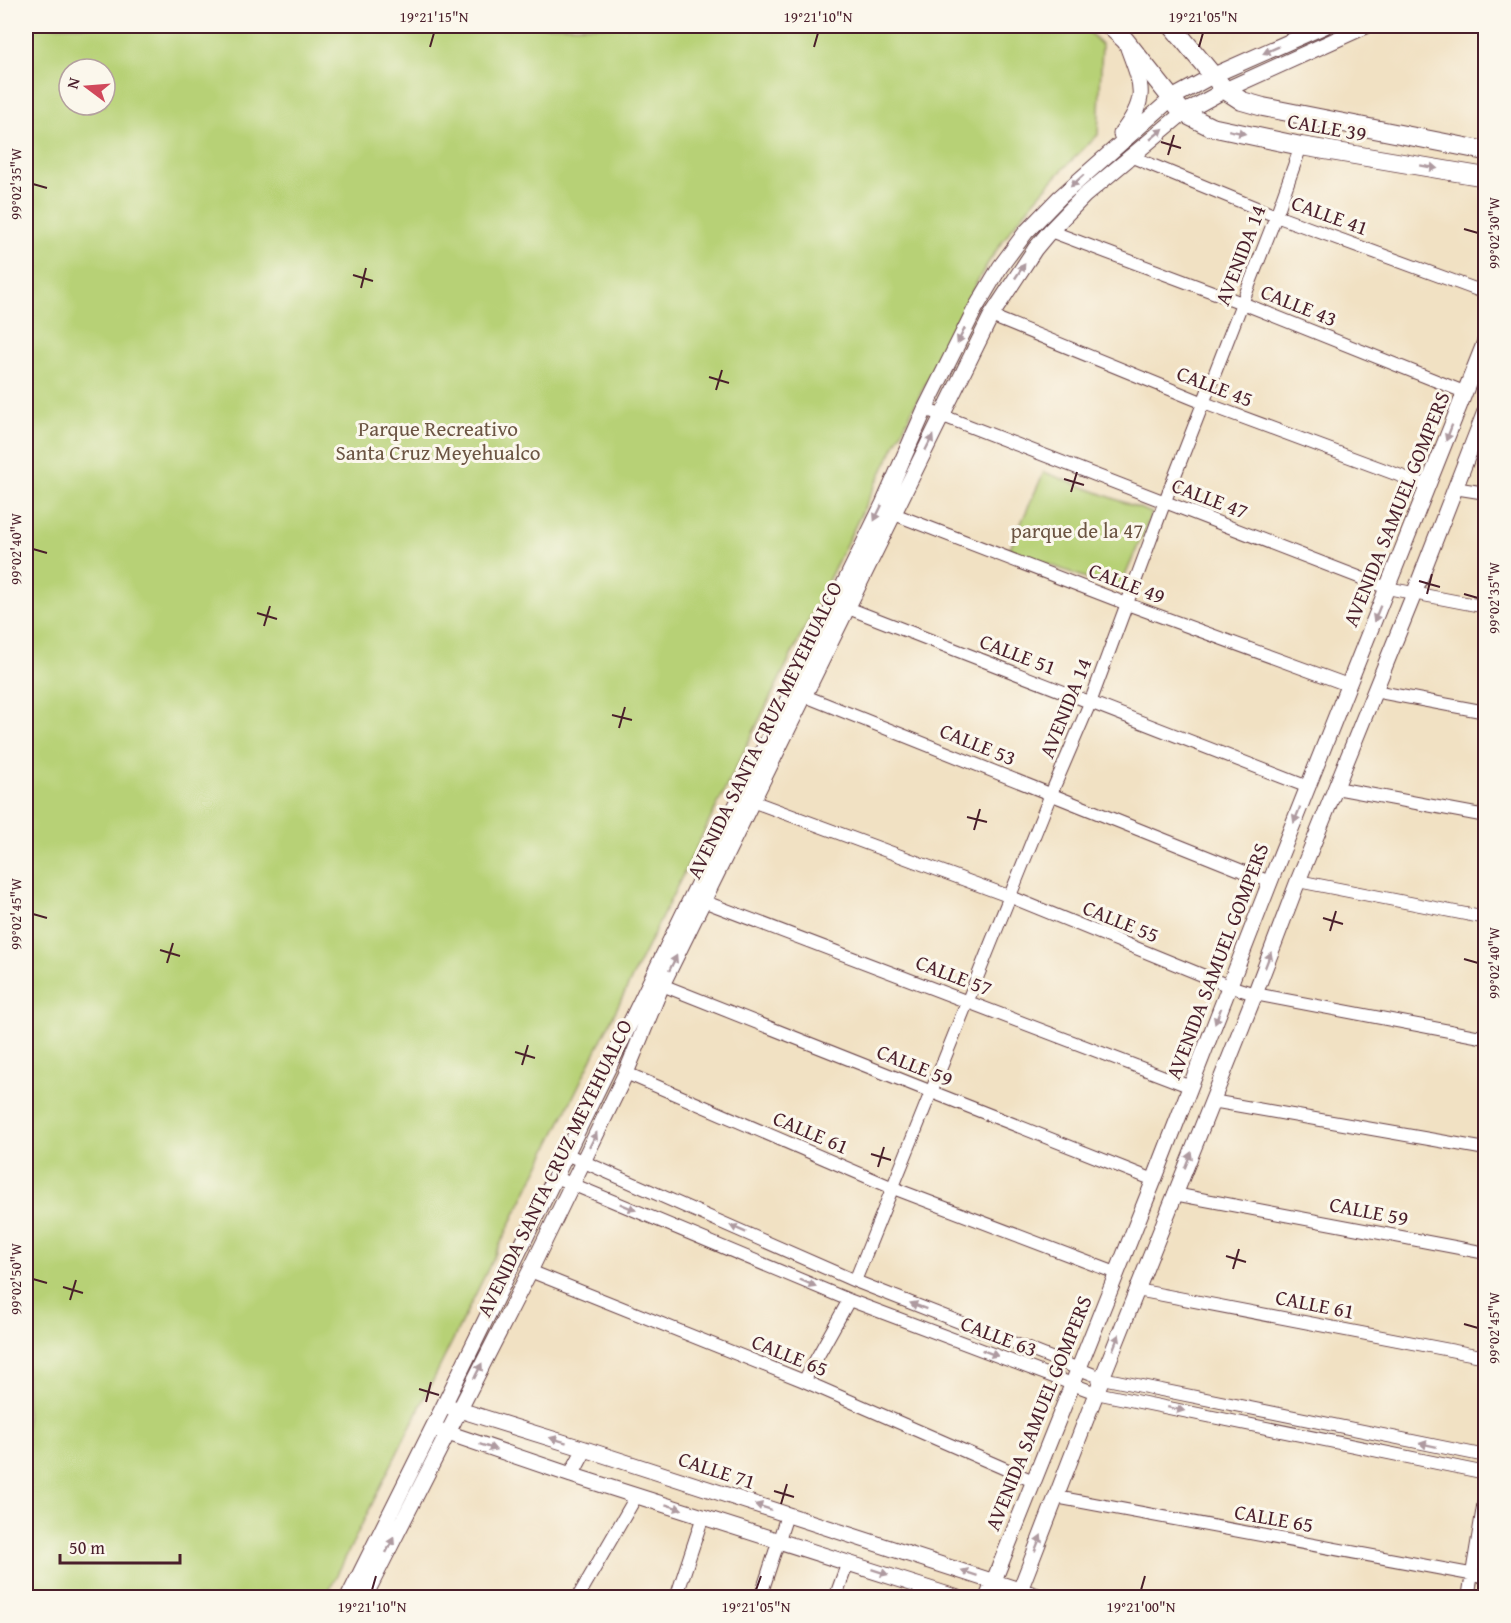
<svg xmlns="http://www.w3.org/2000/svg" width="1511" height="1623" font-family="'Gentium Book Plus',serif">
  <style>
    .green { fill: #b7d176; stroke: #807850; stroke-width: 1.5; fill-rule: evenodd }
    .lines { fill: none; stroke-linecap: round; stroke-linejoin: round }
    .minor-casing { stroke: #633c42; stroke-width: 14 }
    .tertiary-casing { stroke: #633c42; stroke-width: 17 }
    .secondary-casing { stroke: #633c42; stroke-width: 20 }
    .minor { stroke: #fff; stroke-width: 12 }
    .tertiary { stroke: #fff; stroke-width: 15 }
    .secondary { stroke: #fff; stroke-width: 18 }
    .oneway { fill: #ae9aa0 }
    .ticks { fill: none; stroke: #4a1f2b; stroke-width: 2 }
    .labels { text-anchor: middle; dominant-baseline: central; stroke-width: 6; stroke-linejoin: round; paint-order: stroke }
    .street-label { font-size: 21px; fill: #4a1f2b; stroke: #fbf7ec }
    .park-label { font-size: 21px; fill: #6b5442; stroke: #fbf7ec }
    .neatline { fill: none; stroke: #4a1f2b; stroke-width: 2 }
    .ticks-label { font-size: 15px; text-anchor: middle; fill: #4a1f2b }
  </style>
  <rect width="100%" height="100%" fill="#fbf7ec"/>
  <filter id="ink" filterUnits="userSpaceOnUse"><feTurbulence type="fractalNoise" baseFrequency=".0167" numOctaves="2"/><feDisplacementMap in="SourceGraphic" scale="12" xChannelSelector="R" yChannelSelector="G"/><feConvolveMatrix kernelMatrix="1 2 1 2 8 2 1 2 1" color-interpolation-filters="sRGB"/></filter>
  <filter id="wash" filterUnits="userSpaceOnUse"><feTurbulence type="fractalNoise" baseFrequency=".008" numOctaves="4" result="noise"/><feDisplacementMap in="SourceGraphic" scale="24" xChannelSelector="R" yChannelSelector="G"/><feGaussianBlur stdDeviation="1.35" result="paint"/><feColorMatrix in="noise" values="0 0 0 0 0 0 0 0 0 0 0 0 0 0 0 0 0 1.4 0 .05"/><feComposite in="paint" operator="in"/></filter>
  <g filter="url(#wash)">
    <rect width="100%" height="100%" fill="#f1e1c3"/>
    <path class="green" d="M26,26H1083L1102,45L1098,135C1057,173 1020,213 990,260C976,281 965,306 953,328L326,1597H26ZM69,69H105V105H69Z
      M1044,472L1152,513L1119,590L1009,550Z"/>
  </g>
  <g filter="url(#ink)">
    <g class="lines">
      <defs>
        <path id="minor" d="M1130,156L1276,216L1486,293
          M1050,231L1242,303L1464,392
          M991,316L1204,403L1428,486
          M925,409L1387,588L1486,607
          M1454,488L1486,493
          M894,514L1127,604L1348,685
          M848,608L1308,787
          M1374,691L1486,712
          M805,696L1270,882
          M1336,788L1486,816
          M752,801L1011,897L1229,986L1255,994L1486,1038
          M1298,881L1486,918
          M703,901L1191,1087
          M662,985L1154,1180
          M626,1073L893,1188L1116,1273
          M1212,1101L1486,1149
          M566,1154L855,1281L1102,1378L1486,1456
          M555,1177L849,1300L1096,1393L1486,1473
          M1174,1194L1486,1253
          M530,1271L804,1381L1033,1481
          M855,1281L1051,794L1090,703L1165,501L1276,216L1301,146
          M1137,1290L1486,1357
          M804,1381L849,1300
          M1056,1497L1486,1577
          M578,1597L637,1495
          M676,1598L703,1516
          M760,1598L787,1515
          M835,1598L848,1562
          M918,1598L922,1586
          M1468,1598L1486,1489"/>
        <path id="tertiary" d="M1121,134C1148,99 1143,88 1128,48
          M450,1407L585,1449L1044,1598
          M439,1430L571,1475L958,1598
          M571,1475L585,1449
          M348,1598L444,1405L883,504L925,409L975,309L1000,267L1026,232L1060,197L1172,98L1214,75L1325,26
          M364,1598L530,1271L626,1073L662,985L991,316L1035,249L1050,231L1084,196L1183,113L1225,90L1366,26
          M987,1598L1154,1180L1270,882L1486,339
          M1017,1598L1102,1378L1255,994L1298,881L1414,594L1486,409"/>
        <path id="secondary" d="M1110,26L1125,40L1183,113L1211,127L1301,146L1486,177
          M1172,26L1225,90L1242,101L1263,107L1486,151"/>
      </defs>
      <use href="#minor" class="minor-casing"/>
      <use href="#tertiary" class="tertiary-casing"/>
      <use href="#secondary" class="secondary-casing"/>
      <use href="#minor" class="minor"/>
      <use href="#tertiary" class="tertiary"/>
      <use href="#secondary" class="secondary"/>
    </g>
    <defs><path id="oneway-solid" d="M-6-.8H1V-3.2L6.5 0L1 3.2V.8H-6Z" transform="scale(1.5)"/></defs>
    <g class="oneway">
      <use href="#oneway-solid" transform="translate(1271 50) rotate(156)"/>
      <use href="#oneway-solid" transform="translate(1237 132) rotate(12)"/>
      <use href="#oneway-solid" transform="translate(1157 134) rotate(-40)"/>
      <use href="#oneway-solid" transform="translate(1429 167) rotate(10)"/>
      <use href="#oneway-solid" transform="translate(1077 181) rotate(138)"/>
      <use href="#oneway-solid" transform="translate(1020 271) rotate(-56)"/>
      <use href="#oneway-solid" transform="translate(961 336) rotate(116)"/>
      <use href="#oneway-solid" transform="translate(1449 433) rotate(111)"/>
      <use href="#oneway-solid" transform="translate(929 443) rotate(-64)"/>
      <use href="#oneway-solid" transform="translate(878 513) rotate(116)"/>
      <use href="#oneway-solid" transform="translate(1377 614) rotate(112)"/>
      <use href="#oneway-solid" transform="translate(1297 815) rotate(112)"/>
      <use href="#oneway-solid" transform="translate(1268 960) rotate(-69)"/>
      <use href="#oneway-solid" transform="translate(673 963) rotate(-64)"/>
      <use href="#oneway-solid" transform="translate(1218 1016) rotate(111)"/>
      <use href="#oneway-solid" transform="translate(593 1140) rotate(-64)"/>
      <use href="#oneway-solid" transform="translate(1188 1160) rotate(-68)"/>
      <use href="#oneway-solid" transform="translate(628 1207) rotate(23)"/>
      <use href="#oneway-solid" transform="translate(738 1229) rotate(-156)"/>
      <use href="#oneway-solid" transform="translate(808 1283) rotate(23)"/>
      <use href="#oneway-solid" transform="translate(918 1306) rotate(-159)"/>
      <use href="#oneway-solid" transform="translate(1116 1342) rotate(-68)"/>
      <use href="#oneway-solid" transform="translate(990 1353) rotate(21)"/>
      <use href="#oneway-solid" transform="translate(478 1371) rotate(-63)"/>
      <use href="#oneway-solid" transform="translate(1176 1409) rotate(12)"/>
      <use href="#oneway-solid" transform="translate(558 1440) rotate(-163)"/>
      <use href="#oneway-solid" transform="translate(1428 1445) rotate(-168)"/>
      <use href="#oneway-solid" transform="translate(488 1447) rotate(19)"/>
      <use href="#oneway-solid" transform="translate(674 1507) rotate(17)"/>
      <use href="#oneway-solid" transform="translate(763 1507) rotate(-162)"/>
      <use href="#oneway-solid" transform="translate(1038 1543) rotate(-68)"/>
      <use href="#oneway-solid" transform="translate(390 1545) rotate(-64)"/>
      <use href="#oneway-solid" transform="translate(880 1572) rotate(18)"/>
      <use href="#oneway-solid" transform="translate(969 1573) rotate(-162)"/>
    </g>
  </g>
  <path class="ticks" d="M430,47L434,33M814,47L818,33M1199,47L1203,33M1161,142L1181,148M1168,155L1174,135M33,184L47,188M1464,229L1478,233M353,275L373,281M361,288L366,268M709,377L729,383M716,390L722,370M1064,479L1084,485M1071,492L1077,472M33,549L47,553M1419,581L1440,587M1427,594L1432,574M1464,594L1478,598M257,613L277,619M264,626L270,606M612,715L632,720M619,728L625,707M967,817L987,822M974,830L980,809M33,914L47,918M1323,918L1343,924M1330,931L1336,911M160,950L180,956M1464,959L1478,963M167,963L173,943M515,1052L535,1058M522,1065L528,1045M871,1154L891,1160M878,1167L884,1147M1226,1256L1246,1262M1233,1269L1239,1249M33,1279L47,1283M63,1287L83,1293M70,1300L76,1280M1464,1324L1478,1328M419,1389L439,1395M426,1402L431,1382M774,1491L794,1497M781,1504L787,1484M372,1590L376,1576M756,1590L761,1576M1141,1590L1145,1576"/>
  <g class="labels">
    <g class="street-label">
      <text transform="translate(1327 127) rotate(10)">CALLE 39</text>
      <text transform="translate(1330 215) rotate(20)">CALLE 41</text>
      <text transform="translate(1240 255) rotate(-69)">AVENIDA 14</text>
      <text transform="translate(1299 305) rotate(22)">CALLE 43</text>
      <text transform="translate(1215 386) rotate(21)">CALLE 45</text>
      <text transform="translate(1210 498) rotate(21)">CALLE 47</text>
      <text transform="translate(1396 509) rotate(-68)">AVENIDA SAMUEL GOMPERS</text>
      <text transform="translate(1127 583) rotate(21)">CALLE 49</text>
      <text transform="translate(1018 654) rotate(21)">CALLE 51</text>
      <text transform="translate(1065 708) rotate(-68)">AVENIDA 14</text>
      <text transform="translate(764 730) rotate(-64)">AVENIDA SANTA CRUZ MEYEHUALCO</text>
      <text transform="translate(978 744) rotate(22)">CALLE 53</text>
      <text transform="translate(1121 921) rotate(22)">CALLE 55</text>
      <text transform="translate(1217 961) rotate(-69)">AVENIDA SAMUEL GOMPERS</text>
      <text transform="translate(954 975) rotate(21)">CALLE 57</text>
      <text transform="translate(915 1065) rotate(22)">CALLE 59</text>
      <text transform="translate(811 1132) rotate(23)">CALLE 61</text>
      <text transform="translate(554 1168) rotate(-64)">AVENIDA SANTA CRUZ MEYEHUALCO</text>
      <text transform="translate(1369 1211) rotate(11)">CALLE 59</text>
      <text transform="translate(1315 1304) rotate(11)">CALLE 61</text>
      <text transform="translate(999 1336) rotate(21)">CALLE 63</text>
      <text transform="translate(790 1355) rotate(22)">CALLE 65</text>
      <text transform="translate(1038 1413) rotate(-68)">AVENIDA SAMUEL GOMPERS</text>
      <text transform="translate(717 1470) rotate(18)">CALLE 71</text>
      <text transform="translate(1274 1518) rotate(10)">CALLE 65</text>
    </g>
    <g class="park-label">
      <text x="438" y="428">Parque Recreativo<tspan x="438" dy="24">Santa Cruz Meyehualco</tspan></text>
      <text x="1077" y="530">parque de la 47</text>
    </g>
  </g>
  <rect width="1511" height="1623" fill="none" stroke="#fbf7ec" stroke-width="66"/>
  <g transform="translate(87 87) rotate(286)"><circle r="28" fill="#fbf7ec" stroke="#b4a19f" stroke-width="1.5"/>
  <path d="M0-4.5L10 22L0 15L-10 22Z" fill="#d1495b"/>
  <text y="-9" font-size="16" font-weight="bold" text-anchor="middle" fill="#4a1f2b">N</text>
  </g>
  <path d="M60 1554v9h120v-9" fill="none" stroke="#4a1f2b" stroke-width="3"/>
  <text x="69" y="1554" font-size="18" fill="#4a1f2b" stroke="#fbf7ec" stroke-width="4.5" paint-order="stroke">50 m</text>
  <rect x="33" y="33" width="1445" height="1557" class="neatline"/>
  <g class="ticks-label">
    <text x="434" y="22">19°21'15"N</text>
    <text x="818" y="22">19°21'10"N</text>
    <text x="1203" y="22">19°21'05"N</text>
    <text transform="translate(16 184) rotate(-90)" y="5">99°02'35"W</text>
    <text transform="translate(1494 233) rotate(-90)" y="5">99°02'30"W</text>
    <text transform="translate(16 549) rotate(-90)" y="5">99°02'40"W</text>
    <text transform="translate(1494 598) rotate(-90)" y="5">99°02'35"W</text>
    <text transform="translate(16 914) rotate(-90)" y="5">99°02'45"W</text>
    <text transform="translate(1494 963) rotate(-90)" y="5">99°02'40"W</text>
    <text transform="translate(16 1279) rotate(-90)" y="5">99°02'50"W</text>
    <text transform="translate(1494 1328) rotate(-90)" y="5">99°02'45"W</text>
    <text x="372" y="1612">19°21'10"N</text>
    <text x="756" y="1612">19°21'05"N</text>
    <text x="1141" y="1612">19°21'00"N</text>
  </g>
</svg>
